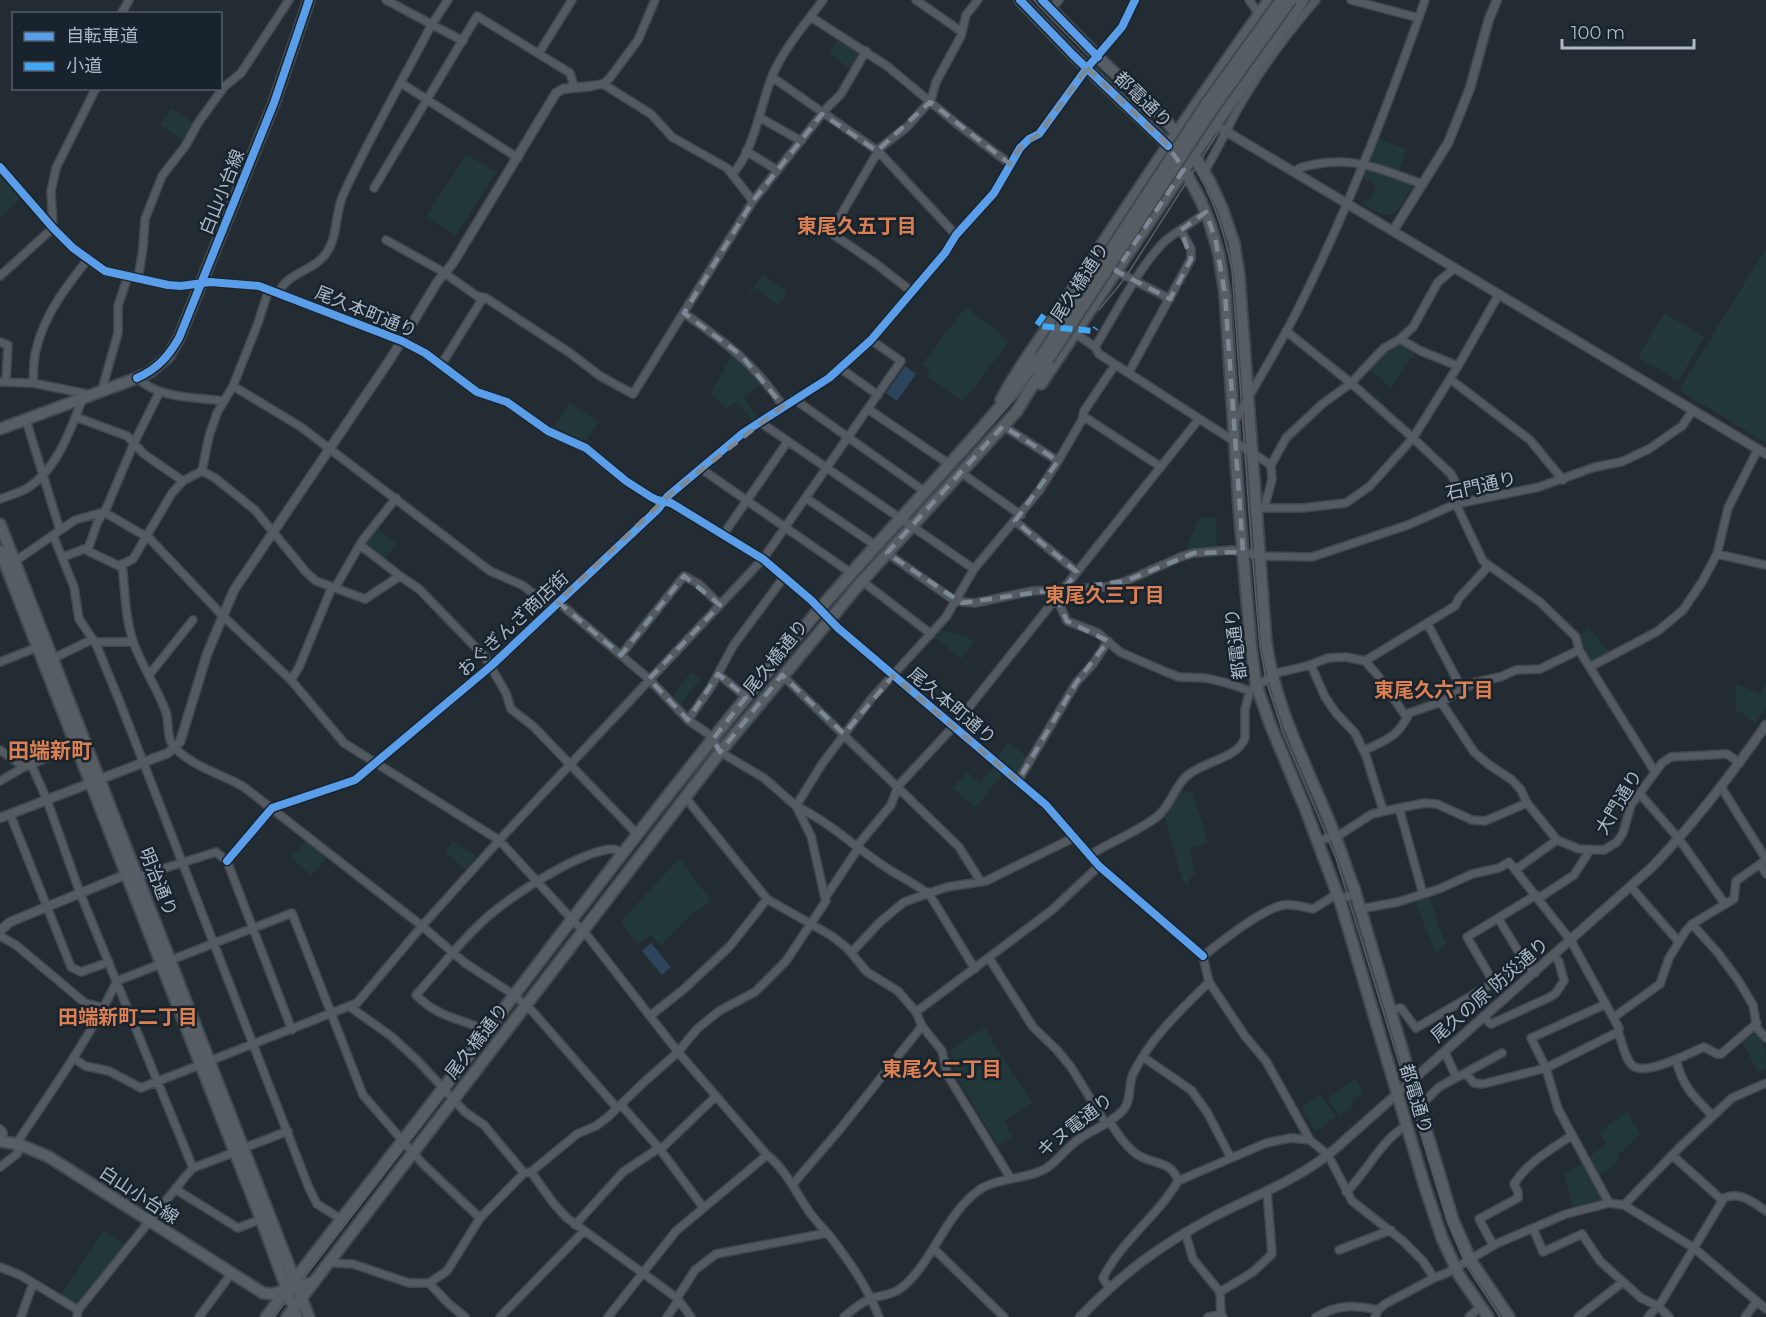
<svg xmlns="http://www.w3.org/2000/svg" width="1766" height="1317" font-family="Montserrat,'Noto Sans JP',sans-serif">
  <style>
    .green { fill: #213739 }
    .water { fill: #2d455c }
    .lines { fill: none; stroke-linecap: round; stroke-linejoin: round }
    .minor-casing { stroke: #42484d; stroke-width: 10 }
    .tertiary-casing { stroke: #42484d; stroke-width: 11 }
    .secondary-casing { stroke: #42484d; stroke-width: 14 }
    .primary-casing { stroke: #414950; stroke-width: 14 }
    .minor { stroke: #545a62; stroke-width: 7 }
    .tertiary { stroke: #545a62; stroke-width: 8 }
    .secondary { stroke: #575e66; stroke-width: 10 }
    .primary { stroke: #565d63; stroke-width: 10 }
    .tram { stroke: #575e64; stroke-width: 1.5 }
    .primary-bridge-casing { stroke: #414950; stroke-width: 14; stroke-linecap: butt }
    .primary-bridge { stroke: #565d63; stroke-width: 10 }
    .quiet { stroke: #3fa9f5; stroke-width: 6; stroke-dasharray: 12 6; stroke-linecap: butt }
    .cycleway-casing { stroke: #18232e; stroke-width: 11 }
    .cycleway { stroke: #5a9eea; stroke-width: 8 }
    .marked { fill: none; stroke: #7c8893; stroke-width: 4.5; stroke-dasharray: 12 8; stroke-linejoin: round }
    .labels { text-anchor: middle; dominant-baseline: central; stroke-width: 5; stroke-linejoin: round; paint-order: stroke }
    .street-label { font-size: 18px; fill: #acb9c6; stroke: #18232e }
    .neighbourhood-label { font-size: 20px; font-weight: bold; fill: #dc8051; stroke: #18232e }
    .quarter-label { font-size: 21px; font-weight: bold; fill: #dc8051; stroke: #18232e }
  </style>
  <rect width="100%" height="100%" fill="#242c33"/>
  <path class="green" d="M843,39L862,51L852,70L829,54L838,40Z
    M171,108L193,123L194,129L185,141L160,125Z
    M1377,139L1407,149L1399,172L1369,162Z
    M466,154L496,172L456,235L426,217Z
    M1368,170L1411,185L1412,188C1391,220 1395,222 1361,203L1370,200L1376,185L1363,178Z
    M0,174L20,198L0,218Z
    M1766,248V443L1679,390Z
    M763,275L787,292L778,305L755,289L746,301L745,300Z
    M966,307L1009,341L963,402L927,376L930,371L922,364Z
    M1664,313L1704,337L1678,381L1638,357Z
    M1400,342L1416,350L1412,358L1410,357L1391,388L1369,369L1385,352Z
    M734,353L763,383L743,396L758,417L752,421L737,401L725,410L711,391Z
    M569,403L599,422L586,441L553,427Z
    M1216,517L1217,548L1186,553L1185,550L1199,518Z
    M375,527L396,543L385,559L364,543Z
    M1588,627L1609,652L1592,662L1582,645L1581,635Z
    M940,630L966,636L974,642L961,659L935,637Z
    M691,672L700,679L678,708L670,700Z
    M1766,681V708L1755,723L1741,712L1736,711L1735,683L1760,694Z
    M1009,742L1028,758L1017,775L996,758Z
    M994,766L1003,773L976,808L953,788L967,772L980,783Z
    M1181,790L1193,793L1208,843L1190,848L1195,873L1190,878V883L1187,884L1183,882L1164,816Z
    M307,839L328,856L311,875L291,858Z
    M453,841L477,857L466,870L445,852Z
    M680,858L711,901L690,916L661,946L651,935L638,944L620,922Z
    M1428,895L1437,918L1435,919L1447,945L1435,953L1415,900Z
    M984,1027L1032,1103L1004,1121L1013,1136L998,1146L958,1079L949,1052L952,1048Z
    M1752,1032C1766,1039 1766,1053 1766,1068L1758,1072L1741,1040Z
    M1355,1079L1364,1093L1352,1101L1354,1104L1340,1116L1328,1099Z
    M1320,1094L1336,1116L1316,1132L1301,1108Z
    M1627,1112L1641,1134L1619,1154L1617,1163L1599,1177L1587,1158L1607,1144L1599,1132Z
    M1583,1163L1603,1198L1602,1200L1573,1208L1564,1174Z
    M103,1231L125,1245L77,1305L61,1295Z"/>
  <path class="water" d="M905,366L916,374L897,401L886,393Z
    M651,943L671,967L662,975L642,951Z"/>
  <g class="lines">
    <defs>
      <path id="minor" d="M386,0L463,41
        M916,0L962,32
        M1249,0L1259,14
        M1351,0L1419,18
        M1051,9L1059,0
        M121,14L129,0
        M811,17L887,66L957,124L1010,164
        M539,53L572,0
        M772,77L878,151L956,235
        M401,83L518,158
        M591,86L603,84L609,79L638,40L655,0
        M759,117L801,141
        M746,151L777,170
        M0,167L53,228
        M1204,172C1216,153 1225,133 1235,114C1257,74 1286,35 1316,0
        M1294,172C1300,166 1307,166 1316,164C1358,157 1383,170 1422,184
        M733,173C754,152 761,102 773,74C785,47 806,23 823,0
        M374,188L477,16L570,73L574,86
        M753,201L826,109L841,94L866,51
        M839,218L880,148L907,127L931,100L936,82L961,36L966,15L978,0
        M53,228L51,191L56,168L96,88
        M834,235L875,263L911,291
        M386,240L440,270L477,296L486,298L570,353L600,376L633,394L753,201L727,168L672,137L651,114L603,84
        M1116,271L1170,299
        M0,276L53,228
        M138,279L143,248L145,219L162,176L186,145L198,123L224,87L241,73L289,0
        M279,292C288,272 315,271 327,252C338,236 335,213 343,195C370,137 402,81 432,24L448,0
        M684,313C726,343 753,362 783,406
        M1286,331L1351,383L1413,438L1451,474L1466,501
        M1076,334L1095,347L1099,354L1271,465
        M1400,339L1421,351L1458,366
        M0,342L8,345L6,381
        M1095,347C1114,316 1139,267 1164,242C1176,231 1193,223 1206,212
        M441,365L483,298
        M840,368L878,395
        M1129,372L1191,259V249L1181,230
        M137,378C160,399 193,397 223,401
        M1450,379L1530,440L1563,480
        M0,382L33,383L92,395
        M33,383C34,372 33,360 36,350C44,315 66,287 88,259
        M233,386L301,427L490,571L522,585L553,608
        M101,393L118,333V306L128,276
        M794,399L924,491
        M868,409L949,464
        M1083,416L1161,467
        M76,417L127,436L144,454L183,481
        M26,420L60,530
        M1235,421C1255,385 1277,350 1296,313C1347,213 1388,106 1425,0
        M760,422L974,569
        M1003,426L1058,461
        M700,468L851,573
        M202,471L215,478L255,510L306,572L316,581L365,599L400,576L419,589L485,657L506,693L511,709L533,726L637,834
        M202,471L209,436L217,413L233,386L258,323L269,289
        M960,472L1021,515
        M626,481L657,500L671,503L763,559L811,600L838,628L1046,805L1099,866L1203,956
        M806,498L875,545
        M0,499C8,496 18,493 26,489C57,470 70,431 82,400
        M1456,504L1483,561L1540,602L1576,637L1579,650L1655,772
        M1256,508H1302L1346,503L1370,486L1413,438L1458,366L1499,294
        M1264,508L1272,480L1271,465L1286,438L1321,405L1351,383L1384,348L1400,339L1413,327L1438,282L1455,268
        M1015,521L1077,572
        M53,535L74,587L79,619L96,644L119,700L309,1188L317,1204L341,1219
        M723,535L788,441
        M360,545L400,576
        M88,549L98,521L106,509L134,443L159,393
        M887,553L955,601L975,603L1032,591L1105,587L1126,581L1183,556L1194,553L1232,550L1261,556L1312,557L1408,525L1456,504L1539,487L1595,467L1621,462L1649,449L1682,426L1693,410
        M1717,554L1766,565
        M63,557L84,549L119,566L133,559L172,493L183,481L202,471
        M14,562L75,520L104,512L150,539L223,616L291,680L344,743L499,840L590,939L678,1052L767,1155C786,1170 795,1191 808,1210C814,1219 822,1227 829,1235C849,1261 867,1286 879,1317
        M122,564C125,589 125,617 133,641C141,665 157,687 166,712C170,725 165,740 177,750C196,768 222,774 244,787L422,926L465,963L514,995L533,1012L617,1108
        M862,581L931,634
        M335,588L362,541L396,498
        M1057,599L1067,621L1098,633L1120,652L1166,672L1179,677L1206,678L1227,683L1250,691
        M558,602L649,679L688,720L707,733L713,739L720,752L764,778L796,806L811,836L825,898
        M1427,623L1462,689
        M95,642H133
        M621,655L684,576L699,584L720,605
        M52,659L93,639
        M1365,661L1379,677L1407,718
        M0,662L38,647
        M1311,665L1325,697L1336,713L1355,733L1366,756L1383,810
        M1590,667L1658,631L1683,610L1702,582L1717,554L1728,508L1758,449
        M718,674L746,697
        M1272,674L1307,666L1328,658L1346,657L1365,661L1455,606L1459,598L1485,570L1487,565
        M149,675L193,620
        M782,675L959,847L981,882
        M291,680L299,667L332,587
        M1441,702L1474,752L1488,764L1512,780L1521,790L1527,803L1557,840L1579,849L1604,850L1617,842L1623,833L1631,805L1662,763L1671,757L1727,754L1740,763
        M688,720L711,687L733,646L784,577
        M0,750L24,767
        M1364,751C1386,739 1398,738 1409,713L1441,702L1476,682L1500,677L1516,670L1540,669L1579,650
        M31,764L47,800L80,893L193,1168
        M0,781L24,767L76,746
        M1018,781L1076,683L1093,664L1108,641
        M1721,787L1766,859
        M1640,794L1679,839L1725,904
        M685,797L767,899L832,936L847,948L867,972L898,991L916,1012L922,1026L942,1051L948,1076L1011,1179
        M796,806L822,764L871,699L946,617L974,569L1039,491L1058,461L1082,420L1084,411L1115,365
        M796,806C831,823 858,850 890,870C903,878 915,884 927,893
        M1399,808L1423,894
        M10,814L71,967L81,972L109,962
        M1318,841L1341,834L1372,814L1399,808L1425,803L1437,804L1472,820L1485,821L1527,803
        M857,846L891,805L898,786L954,726L1199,419
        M1090,855C1112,841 1139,831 1158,816C1171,805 1175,785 1188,775C1204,761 1237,759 1245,738V709L1250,691L1272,676
        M227,861L272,808L355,780L491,666L658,509L668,496L743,433L829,378L871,340L945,253L956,235L994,193L1020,148L1029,139L1039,134L1087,68L1122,27L1135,0
        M1760,864L1766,874
        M1515,870L1557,840
        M137,877L216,852L227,861L292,1030
        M1631,887L1678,941
        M928,892L975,969
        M1539,898L1574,875L1590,850
        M1339,899L1356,894
        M1360,909L1398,902L1439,889L1472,874L1499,868L1509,862L1571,941L1619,1028L1618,1032L1546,1068L1483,1084L1474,1083L1465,1073
        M1498,918L1526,964L1535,973
        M1692,924L1718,953L1738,980L1753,1005L1757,1028L1766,1038
        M0,936L16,945L85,1003L104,1008
        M851,953L880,922L904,902L947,887L986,881L1075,837
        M1203,956L1209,982L1245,1036L1266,1061L1310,1140
        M1203,956C1221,942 1263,908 1284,905C1294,904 1303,907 1313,909L1337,894
        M989,958L1033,1027L1057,1050L1071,1067L1106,1124
        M1494,983L1467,937L1536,895
        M1606,1004L1531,1038L1546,1068L1558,1109L1609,1203
        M350,1007L391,1036L418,1061L465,1112L484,1125L524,1173
        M1390,1010L1401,1008L1416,1028L1526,964
        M916,1012L1052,910L1099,866
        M650,1016L684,989L730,946L767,899
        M1614,1017L1660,984L1669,958L1685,932L1692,924L1734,899L1736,881L1766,860
        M1484,1018L1491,1024L1548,998L1555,994L1564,981L1559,962L1554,955
        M487,1031C458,1017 440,1019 416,995C438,971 458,944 482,922C507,898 571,857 605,850C611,848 617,850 623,852
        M1618,1032C1622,1041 1625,1060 1633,1066C1646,1076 1690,1053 1704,1047L1717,1054H1721L1757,1023
        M1445,1052L1456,1077
        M1143,1057L1191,1090L1207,1112L1231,1158
        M75,1059L85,1066L109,1071L141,1088L357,1003L422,926L503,836L763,559L901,361L871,340
        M1676,1060C1683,1087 1693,1096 1712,1115
        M621,1105L659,1148L703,1207
        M1419,1107L1439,1087L1502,1053
        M0,1129L3,1132V1142
        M16,1144C52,1090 89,1039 117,981L292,913L363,1095L422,1163L480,1218
        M244,1148L288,1131
        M660,1150L716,1096
        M1672,1155L1722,1200
        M0,1167L17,1154L21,1145
        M531,1172L554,1204L567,1218L677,1298L691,1317
        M1178,1181L1266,1143L1291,1138L1310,1140L1328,1155L1352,1201L1403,1241L1423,1261L1434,1278
        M793,1184L841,1128L922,1026
        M175,1189L238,1228L264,1218
        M1346,1192C1368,1171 1380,1141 1407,1125
        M1624,1205L1680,1147L1732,1098L1766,1083
        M575,1225L623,1172L659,1148
        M1533,1228L1543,1252L1582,1234L1600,1261L1641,1298L1658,1306L1669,1317
        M1185,1232L1193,1259L1220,1292L1221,1314L1223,1317
        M1493,1245L1479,1219L1518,1198V1192L1514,1184C1528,1162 1550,1150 1571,1136
        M934,1249L1004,1317
        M1339,1250L1391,1230
        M331,1260L334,1263L353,1264L409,1283H429L447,1271L480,1218L524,1173L531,1172L577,1134L596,1126L608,1117L642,1084L678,1052L697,1029L719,1011L755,992L786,961L826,901L825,898L859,847
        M0,1267L20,1275L78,1310
        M429,1283L449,1304L465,1317
        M1109,1288L1103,1278C1121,1241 1158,1216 1178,1181C1172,1159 1149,1165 1135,1153C1124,1144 1117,1133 1110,1122
        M1220,1292L1253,1272L1272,1254L1267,1191
        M677,1298L695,1270L716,1254L827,1233
        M21,1317L33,1283
        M77,1317L78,1310L185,1177L193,1168L235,1152
        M199,1317L231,1274
        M500,1317L583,1232
        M608,1317L676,1231L767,1155
        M667,1317L678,1301
        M844,1317C852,1310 860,1303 870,1299C886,1293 892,1297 907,1283C935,1256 947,1213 979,1190C998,1177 1025,1180 1045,1169C1057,1162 1067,1147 1079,1139C1094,1129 1112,1123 1124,1109C1132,1099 1128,1084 1133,1074C1150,1038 1181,1010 1209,982
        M1208,1317L1221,1314
        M1316,1317C1339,1304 1353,1305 1378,1310
        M1375,1317L1378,1310L1385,1304L1434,1278L1447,1273L1496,1244L1566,1214L1609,1203L1624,1205L1694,1248L1766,1309
        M1469,1317L1480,1307
        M1578,1317L1623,1282
        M1648,1317L1662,1301L1724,1198C1740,1191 1753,1202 1766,1211
        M1745,1317L1757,1301"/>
      <path id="tertiary" d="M1212,123L1766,454
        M53,228L73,248L105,271L168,285L181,286L210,282L259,286L402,341L425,353L477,392L507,402L548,431L586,448L626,481
        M1393,231L1448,143L1470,88L1489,19L1497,0
        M0,818L168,753L180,742L207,654L234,590L391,358L438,281L453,263L556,93L563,89L591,86
        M0,931L10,922L127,874
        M1080,1317C1124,1272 1160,1245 1215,1216C1256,1195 1300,1179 1335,1149L1651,868C1694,824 1731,775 1766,725"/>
      <path id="secondary" d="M0,429L137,378L150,372L168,357L179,338L274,103L309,0
        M0,1141L21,1145L49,1157L263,1293L272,1294L314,1282"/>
      <path id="primary" d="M1020,0L1073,55L1164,141L1184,169L1201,201L1210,224L1219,255L1225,294L1239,507L1251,647L1256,684L1270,724L1305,808L1341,904L1424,1184L1442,1238L1459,1275L1488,1317
        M1042,0L1098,57L1167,122L1194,155L1210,182L1222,208L1234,243L1239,275L1266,641C1275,711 1310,771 1335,836C1342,853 1347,871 1354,888L1453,1220L1471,1261L1509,1317
        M1041,384L1194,155L1303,0
        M1001,400C1019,365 1045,333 1066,300C1131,198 1199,99 1269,0
        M0,524L309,1317
        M0,551L261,1219L297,1317
        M266,1317C340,1220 416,1125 490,1027C591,894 692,761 800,632C878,538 966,453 1041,356
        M287,1317L720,752L862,581L1017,411L1048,360"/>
    </defs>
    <use href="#minor" class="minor-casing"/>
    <use href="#tertiary" class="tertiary-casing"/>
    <use href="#secondary" class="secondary-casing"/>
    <use href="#primary" class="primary-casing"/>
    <use href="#minor" class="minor"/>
    <use href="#tertiary" class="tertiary"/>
    <use href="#secondary" class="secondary"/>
    <use href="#primary" class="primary"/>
    <path class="tram" d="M1034,0C1059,27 1085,52 1112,77C1133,96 1157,115 1175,137C1206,178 1222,220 1232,270L1252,553L1260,646L1266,680L1283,733L1336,858L1448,1222L1466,1265L1500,1317
      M1099,310L1125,278L1218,133
      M553,964L601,906L695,781
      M274,1317L472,1059L612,869L678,787L828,606L1016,397L1089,312L1242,83L1304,0"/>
    <defs>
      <path id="primary-bridge" d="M1041,356L1206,104L1281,0
        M1048,360L1212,110L1291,0"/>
    </defs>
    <use href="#primary-bridge" class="primary-bridge-casing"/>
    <use href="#primary-bridge" class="primary-bridge"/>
    <path class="quiet" d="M1044,315L1037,325L1039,326L1094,331L1096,328"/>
    <defs>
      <path id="cycleway" d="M1020,0L1073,55L1168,146
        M1042,0L1098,57
        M0,167L53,228L73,248L105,271L168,285L181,286L210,282L259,286L402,341L425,353L477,392L507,402L548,431L586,448L626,481L651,497L657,500L671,503L763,559L811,600L838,628L1046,805L1099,866L1203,956
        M137,378C157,369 168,357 179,338L274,103L309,0
        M227,861L272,808L355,780L491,666L658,509L668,496L743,433L829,378L871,340L945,253L956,235L994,193L1020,148L1029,139L1039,134L1087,68L1122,27L1135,0"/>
    </defs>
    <use href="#cycleway" class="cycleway-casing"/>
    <use href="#cycleway" class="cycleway"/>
  </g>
  <path class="marked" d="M1087,68L1164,141L1184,169L1116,271L1170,299L1191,259L1181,230L1206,212L1216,242L1225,294L1243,552L1194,553L1126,581L1064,589L1077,572L1015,521L1058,461L1003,426L887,553L962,603L1053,590L1067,621L1108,641L1076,683L1018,781L893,676L844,734L782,675L720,752L713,739L746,697L718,674L688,720L649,679L720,605L684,576L621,655L558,602L668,496L783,406L741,355L684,313L753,201L822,114L877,151L930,102L1010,164L1020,148L1039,134Z"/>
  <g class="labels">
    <g class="street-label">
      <text transform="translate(1143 100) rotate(44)">都電通り</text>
      <text transform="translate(222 192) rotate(-68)">白山小台線</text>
      <text transform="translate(1080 282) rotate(-57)">尾久橋通り</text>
      <text transform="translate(366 312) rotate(22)">尾久本町通り</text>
      <text transform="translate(1481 486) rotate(-13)">石門通り</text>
      <text transform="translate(513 624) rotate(-43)">おぐぎんざ商店街</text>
      <text transform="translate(1236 644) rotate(-97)">都電通り</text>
      <text transform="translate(776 657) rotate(-51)">尾久橋通り</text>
      <text transform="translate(952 706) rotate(40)">尾久本町通り</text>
      <text transform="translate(1619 802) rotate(-59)">大門通り</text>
      <text transform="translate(158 882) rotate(68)">明治通り</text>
      <text transform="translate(1490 990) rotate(-41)">尾久の原 防災通り</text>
      <text transform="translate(477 1041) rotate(-52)">尾久橋通り</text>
      <text transform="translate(1416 1099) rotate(73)">都電通り</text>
      <text transform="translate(1075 1125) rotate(-38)">キヌ電通り</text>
      <text transform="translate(139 1195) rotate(33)">白山小台線</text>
    </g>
    <g class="neighbourhood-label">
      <text x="857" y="226">東尾久五丁目</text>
      <text x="1105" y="595">東尾久三丁目</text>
      <text x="1434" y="690">東尾久六丁目</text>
      <text x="128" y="1017">田端新町二丁目</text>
      <text x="942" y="1069">東尾久二丁目</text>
    </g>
    <g class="quarter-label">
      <text x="50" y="750">田端新町</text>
    </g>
  </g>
  <rect x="12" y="12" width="210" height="78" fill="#18232e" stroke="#535f6b" stroke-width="1.5"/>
  <rect x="24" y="32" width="30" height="9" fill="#5a9eea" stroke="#535f6b" stroke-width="1.5"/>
  <text x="66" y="42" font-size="18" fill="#acb9c6">自転車道</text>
  <rect x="24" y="62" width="30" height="9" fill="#3fa9f5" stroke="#535f6b" stroke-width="1.5"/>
  <text x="66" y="72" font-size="18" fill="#acb9c6">小道</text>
  <path d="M1562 39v9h132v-9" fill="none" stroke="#acb9c6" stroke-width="3"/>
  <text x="1571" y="39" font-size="18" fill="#acb9c6" stroke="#18232e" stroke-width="4.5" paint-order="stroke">100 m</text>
</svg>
